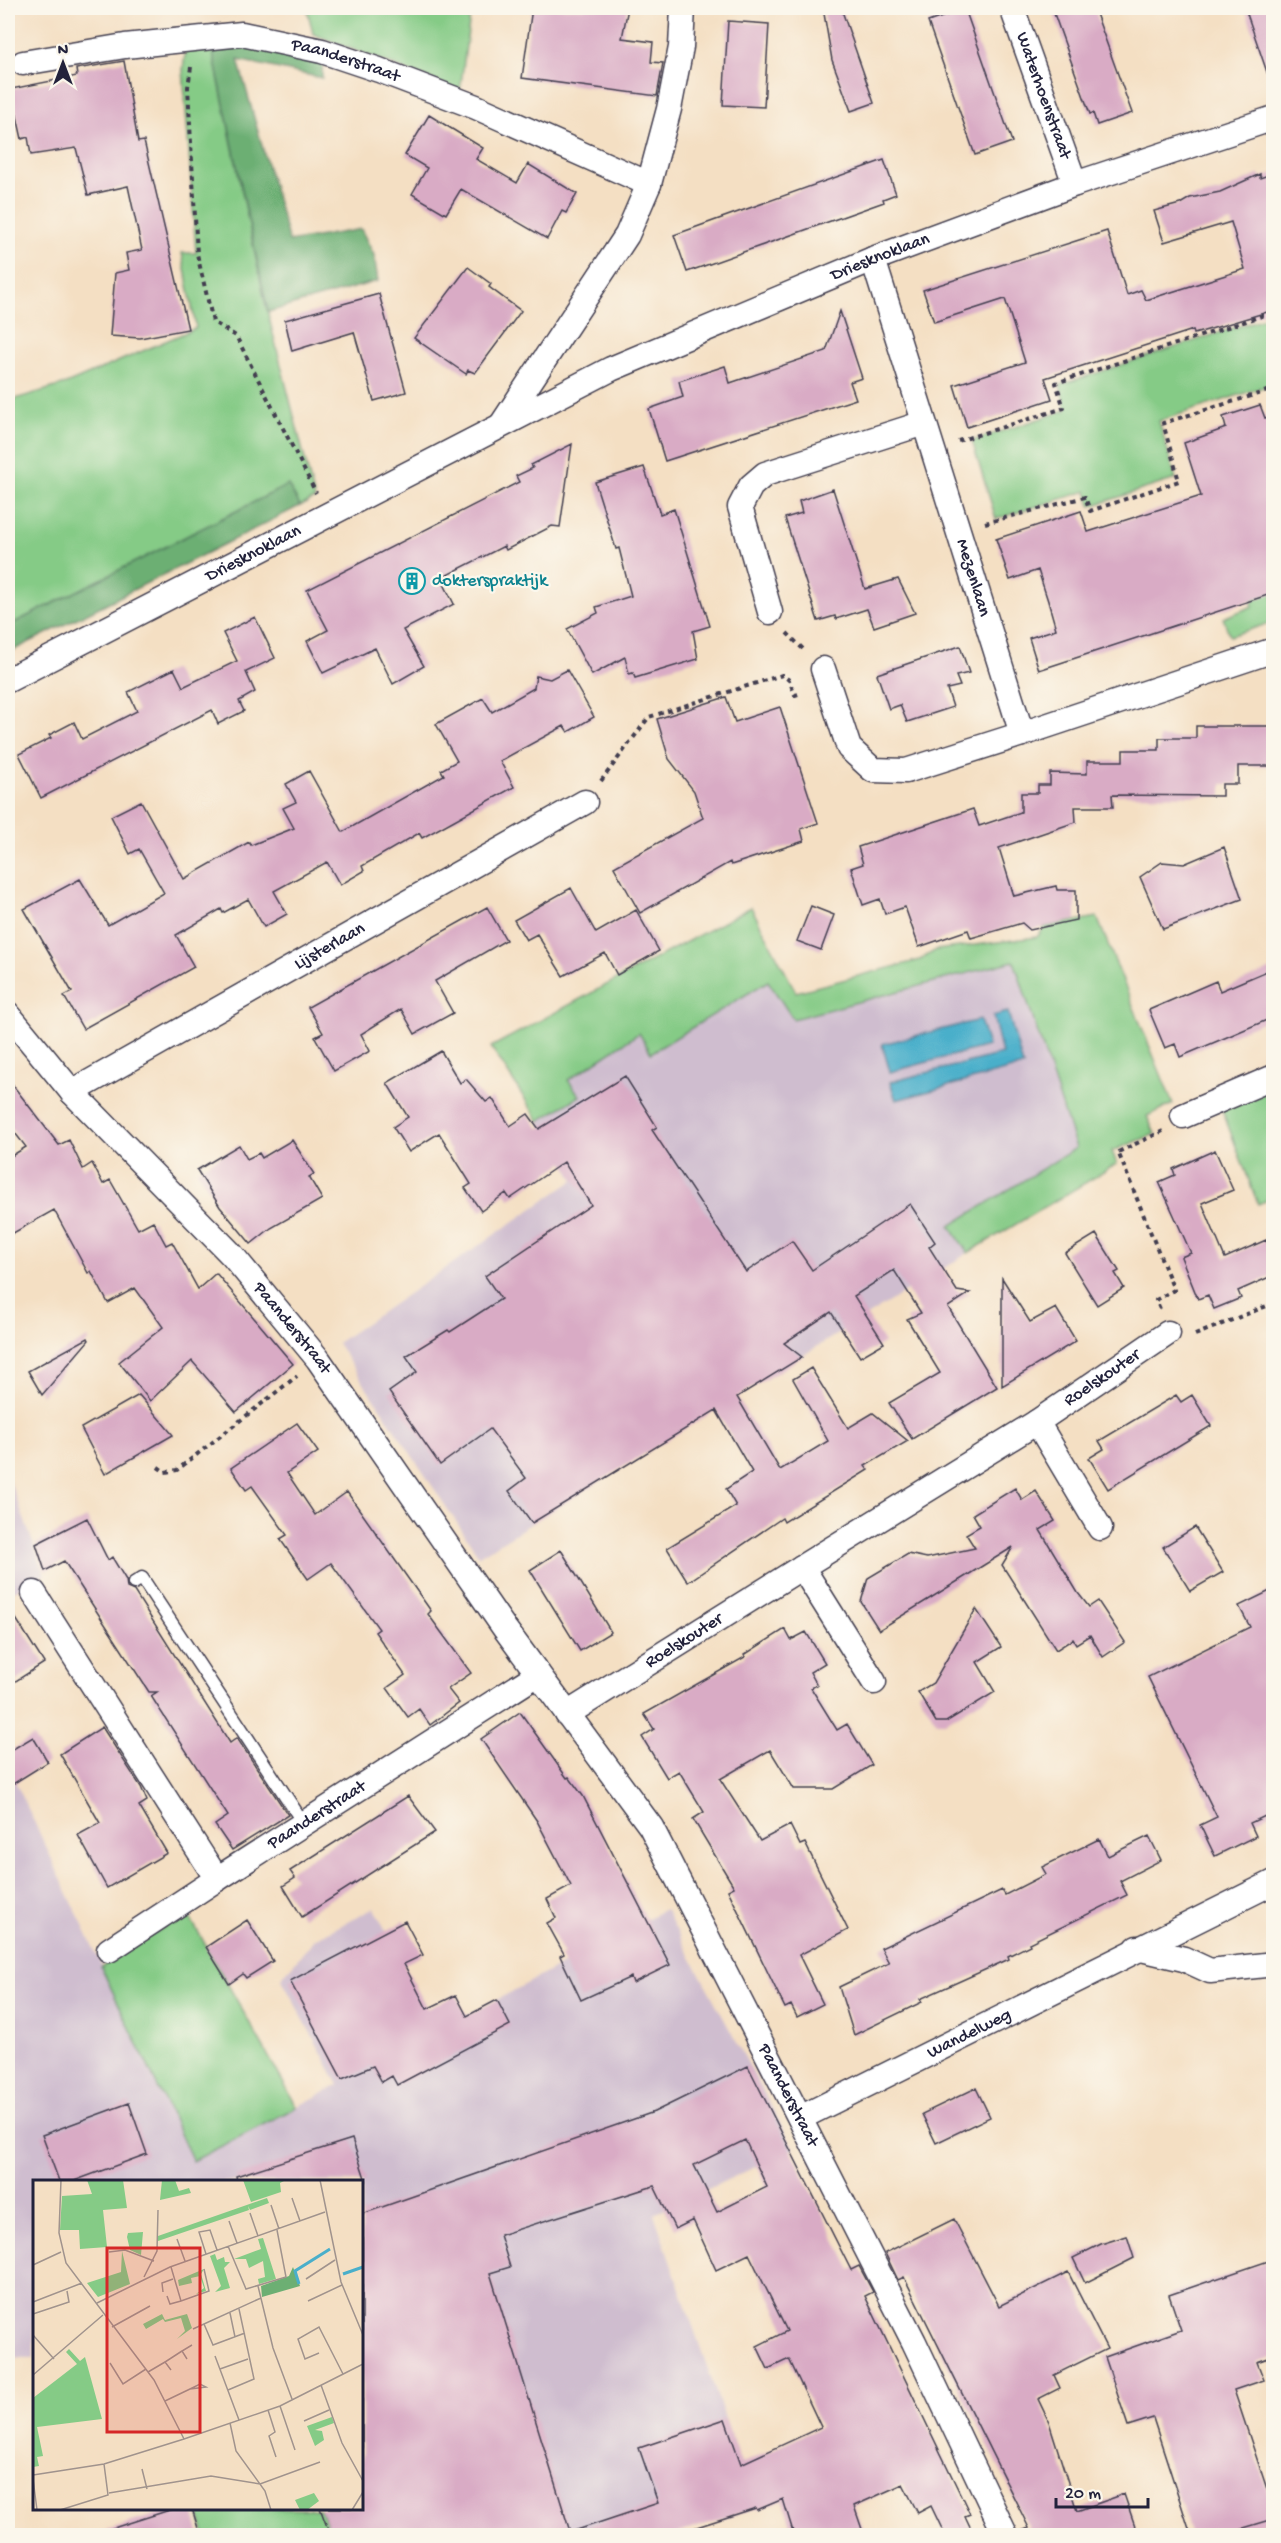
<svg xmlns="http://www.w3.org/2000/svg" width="1281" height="2543" font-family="'Gochi Hand',sans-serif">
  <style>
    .industrial { fill: #cfbdcf }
    .green { fill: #85cb86; stroke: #547660; stroke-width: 1.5 }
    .forest { fill: #6caf73; stroke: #476857; stroke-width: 1.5 }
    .water { fill: #4aafca; stroke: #366882; stroke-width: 1.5 }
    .building { fill: #d9abc5; fill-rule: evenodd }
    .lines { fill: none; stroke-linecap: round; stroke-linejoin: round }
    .service-casing { stroke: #423e4f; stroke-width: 15 }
    .minor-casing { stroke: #423e4f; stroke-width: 27 }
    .path { stroke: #423e4f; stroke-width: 4; stroke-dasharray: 4.5 4.5; stroke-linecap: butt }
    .service { stroke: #fff; stroke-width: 12 }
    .minor { stroke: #fff; stroke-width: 24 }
    .labels { text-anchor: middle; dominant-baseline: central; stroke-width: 4.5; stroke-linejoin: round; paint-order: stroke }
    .street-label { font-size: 18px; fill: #22223b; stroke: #fbf7ec }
    .culture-label { font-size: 18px; fill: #0d838f; stroke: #fbf7ec; text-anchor: start }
    .inset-river { fill: none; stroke: #4aafca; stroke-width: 3 }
    .inset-road { fill: none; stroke: #a0938d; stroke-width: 1.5 }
    .view { fill: #d62828; fill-opacity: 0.15; stroke: #d62828; stroke-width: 3 }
    .inset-edge { fill: none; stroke: #22223b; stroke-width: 3 }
  </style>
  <rect width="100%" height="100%" fill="#fbf7ec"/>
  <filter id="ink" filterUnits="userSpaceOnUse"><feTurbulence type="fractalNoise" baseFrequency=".0167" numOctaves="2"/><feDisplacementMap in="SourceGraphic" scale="12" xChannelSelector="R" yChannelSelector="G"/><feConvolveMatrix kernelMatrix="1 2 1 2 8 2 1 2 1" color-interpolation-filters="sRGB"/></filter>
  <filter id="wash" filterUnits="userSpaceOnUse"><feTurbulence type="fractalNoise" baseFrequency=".008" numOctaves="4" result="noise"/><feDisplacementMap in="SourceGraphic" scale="24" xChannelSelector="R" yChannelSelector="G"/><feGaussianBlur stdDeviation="1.35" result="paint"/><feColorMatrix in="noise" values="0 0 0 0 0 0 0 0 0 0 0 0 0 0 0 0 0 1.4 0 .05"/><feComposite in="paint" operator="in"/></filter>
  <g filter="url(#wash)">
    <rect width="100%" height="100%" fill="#f4dfc3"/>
    <path class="industrial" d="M1015,961L1076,1148L950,1226L968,1253L479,1556L337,1343L574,1180L539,1121L579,1096L568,1080L639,1033L651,1052L768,981L793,1019Z
      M8,1476L45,1575L8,1594Z
      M8,1766L193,2160L339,2085L281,1978L315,1939L374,1908L439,2031L665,1909L794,2149L654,2214L756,2508L672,2535H668L657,2504L591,2525L594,2535H330L320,2509L362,2508V2182H34V2358H8Z"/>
    <path class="green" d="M307,8H471L460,91L313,34Z
      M210,38L265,302L315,499L300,506L288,485L8,626V401L66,384L196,328L182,253H196L183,69L187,41Z
      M1273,315V384L1159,421L1176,479L1091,506L1087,491L996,519L972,441L1066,410L1060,385Z
      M1273,578V622L1230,636L1223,618L1253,606L1248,586Z
      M751,907L796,992L920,960L936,950L1037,937L1045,927L1097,917L1173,1104L1147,1116L1155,1134L1112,1151L1117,1164L968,1253L950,1226L1076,1148L1014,961L793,1019L768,981L651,1053L639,1033L568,1080L580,1096L539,1121L491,1047Z
      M1273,1090V1198L1258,1204L1222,1110Z
      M187,1912L297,2107L193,2161L101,1967Z
      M197,2509H320L330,2535H205Z"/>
    <path class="forest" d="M210,38L323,57L322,78L238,60L289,242L361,229L374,255L378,281L268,312Z
      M288,485L300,506L8,653V626Z"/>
    <path class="water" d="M1008,1012L1023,1066L896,1100L890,1082L1002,1054L993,1016Z
      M980,1020L988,1046L890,1072L882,1044Z"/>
    <g id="blocks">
      <path class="building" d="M532,8H628L622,38L653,42L651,62L663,63L657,96L522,78Z
        M823,8H841L874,103L851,111L832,60Z
        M1052,8H1094L1132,113L1097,125L1093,113L1090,114Z
        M1245,8H1274V77L1269,78Z
        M965,9L1012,142L975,155L928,22Z
        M728,21L769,24L764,107L723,105Z
        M124,61L138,142L144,141L188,329L140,338L110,336L115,273L129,270L126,253L142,250L128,186L88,195L76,148L31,155L28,137L22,139L11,89L77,76L76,69Z
        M429,115L483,148L476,159L517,183L528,164L577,194L566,213L562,211L547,239L461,189L446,214L412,194L427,168L405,155Z
        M884,160L896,194L883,199L884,202L687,272L674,235Z
        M1274,173V310L1194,334L1193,330L1045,378L1052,399L967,427L954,385L1025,362L1005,299L934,322L923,290L1107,231L1127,295L1141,290L1146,300L1245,269L1231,222L1164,242L1154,211L1180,204L1190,198L1220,192L1260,174V178Z
        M468,267L491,284L489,287L521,311L475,373L468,370L466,374L414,338Z
        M379,294L406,392L374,401L354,332L292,351L285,320Z
        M840,311L862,378L850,382L856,399L665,461L649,409L683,397L679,381L725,366L730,383L826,351Z
        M1260,405L1265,418L1274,415V593L1039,670L1029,638L1056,629L1048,601L1038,570L1010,580L996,539L1081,511L1088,532L1201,496L1184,443L1226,428L1223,417Z
        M572,444L560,527L552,526L506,550L504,546L441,578L454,604L403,630L424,666L393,684L375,648L323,673L307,641L328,630L307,590L519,482L516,476L533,468L531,465Z
        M644,467L660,514L674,509L710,626L693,631L698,659L635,678L633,673L629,674L625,657L592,675L567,629L598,613L596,607L631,596L619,548L616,549L595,482Z
        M833,489L865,589L898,579L915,613L874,627L867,609L836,619L835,616L818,621L785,518L802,513L799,501Z
        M255,617L275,658L246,672L255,692L239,701L244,711L218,724L212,710L41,798L19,754L51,738L49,735L74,722L82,739L137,711L128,692L174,669L183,687L237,661L223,633Z
        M960,646L969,673L956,676L960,686L947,689L953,707L907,722L900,705L889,709L877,674Z
        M567,670L594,717L568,732L564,726L500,761L514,787L422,838L419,833L362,866L364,871L340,885L327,862L274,891L287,914L264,927L248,899L223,913L221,909L176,935L194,967L83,1029L64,996L72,992L24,909L80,879L108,925L164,893L139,849L130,854L111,816L141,801L184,879L249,842L251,845L294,828L283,808L296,802L286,784L309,771L343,832L444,775L441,770L457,761L436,724L483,698L492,712L534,688L536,676L550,679Z
        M726,697L735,722L780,707L818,823L801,829L804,841L731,865L730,862L640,913L614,867L703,818L694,791L669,759L657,719Z
        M1196,726H1274V766H1238V784H1222V796L1112,795L1113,807H1075L1076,822L999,848L1014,896L1056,886L1057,890H1076V920L1030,930L1022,923L971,938L968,930L919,947L905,907L885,914L880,899L863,905L851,868L863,864L858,847L973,809L979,826L1021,812V793H1038V785H1050V773L1087,774V761H1123V750H1159V738H1196Z
        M1224,847L1242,899L1163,929L1140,877L1162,862L1184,864Z
        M571,888L596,933L636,910L659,951L617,975L605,953L563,976L537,934L526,940L514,920Z
        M811,906L834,915L821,950L797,941Z
        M487,907L506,940L435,981L453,1013L415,1034L401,1009L361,1034L370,1051L334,1071L315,1037L323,1033L308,1007Z
        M1274,968V1017L1180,1057L1175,1044L1165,1048L1149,1010L1216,981L1220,991Z
        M441,1051L460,1083L466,1079L486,1102L492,1098L510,1126L528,1114L539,1129L625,1076L657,1127L652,1130L746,1272L792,1241L812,1270L910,1204L935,1242L929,1247L957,1291L970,1293L948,1307L997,1387L912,1439L889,1403L940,1373L907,1319L921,1313L894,1270L854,1296L884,1343L860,1357L831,1312L784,1343L802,1357L737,1397L780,1470L828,1441L793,1379L811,1368L848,1428L873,1413L908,1441L865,1466L868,1470L784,1522L782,1518L688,1582L667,1548L736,1506L726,1489L752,1472L716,1410L532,1523L509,1491L526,1478L490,1429L440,1465L389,1392L417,1372L406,1356L448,1330L450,1332L501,1299L485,1276L591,1205L564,1162L510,1199L506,1193L481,1211L465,1188L471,1184L439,1133L409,1152L393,1127L408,1117L387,1083Z
        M8,1079L59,1145L69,1140L83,1169L92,1163L103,1184L110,1180L138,1229L153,1221L166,1245L172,1242L198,1289L216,1273L293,1364L236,1412L192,1361L150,1401L119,1362L163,1327L135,1288L108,1303L91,1271L88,1273L54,1210L8,1236V1158L26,1147L8,1124Z
        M292,1140L314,1174L309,1177L322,1199L271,1228L251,1244L220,1207L197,1170L239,1145L247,1159L259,1153L262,1158Z
        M1215,1150L1233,1190L1202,1203L1225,1258L1266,1240L1274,1257V1275L1238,1291L1241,1298L1214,1309L1208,1295L1198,1299L1181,1257L1191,1253L1159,1182L1175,1175L1173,1169Z
        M1096,1234L1119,1271L1115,1273L1124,1288L1097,1305L1065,1253Z
        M1002,1278L1030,1322L1056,1308L1076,1341L1002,1386Z
        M88,1338L89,1340L42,1395L28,1371Z
        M139,1395L173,1435L105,1474L81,1428Z
        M1176,1395L1181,1402L1192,1395L1211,1426L1108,1489L1089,1458L1104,1449L1099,1441Z
        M297,1423L318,1452L287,1473L315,1515L347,1492L431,1611L428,1614L471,1673L448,1689L459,1703L430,1725L419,1709L408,1717L387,1688L405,1675L375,1632L379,1629L331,1563L308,1579L280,1539L287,1535L252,1486L246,1490L231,1468Z
        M1015,1488L1022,1500L1036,1491L1055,1521L1040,1530L1078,1593L1089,1607L1098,1601L1125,1642L1103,1657L1090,1635L1076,1644L1073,1639L1056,1650L1002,1565L1013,1547L879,1630L861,1602L868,1578L908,1554L927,1558L975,1548L966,1534L980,1526L973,1514Z
        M87,1518L108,1560L112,1557L126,1580L127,1588L134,1591L230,1743L237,1738L288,1815L232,1850L215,1825L228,1816L151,1696L157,1692H149L64,1561L45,1571L36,1544Z
        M1195,1527L1223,1572L1190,1591L1163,1547Z
        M561,1550L611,1632L580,1651L530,1570Z
        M1274,1589V1812L1250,1823L1256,1836L1215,1856L1200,1825L1217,1817L1148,1677L1250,1627L1239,1606Z
        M8,1606L44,1663L8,1686Z
        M976,1609L1001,1647L977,1662L995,1692L946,1722H936L918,1692L933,1683Z
        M785,1629L791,1640L806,1632L825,1663L810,1672L817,1685L811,1688L837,1730L847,1724L872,1765L833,1789H794L770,1750L720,1779L760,1841L790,1825L800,1845L805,1843L848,1930L799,1955L823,2004L797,2017L791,2005L785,2008L728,1890L734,1887L693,1819L704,1812L679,1771L667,1778L642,1737L654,1729L644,1714L745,1657L744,1655Z
        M520,1712L567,1778L569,1777L583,1796L670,1965L633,1983L631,1977L581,2000L560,1956L564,1954L547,1923L556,1918L547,1899L571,1886L537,1821L481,1739Z
        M102,1727L141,1787L147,1801L139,1806L167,1853L107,1888L78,1835L100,1823L60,1754Z
        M33,1737L48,1762L8,1787V1752Z
        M408,1796L435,1832L302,1917L283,1886L295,1878L290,1871Z
        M1149,1836L1161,1860L1120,1881L1127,1895L1029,1943L1030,1945L1008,1956L1009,1959L920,1999L922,2002L854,2035L839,1987L889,1963L881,1948L1002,1890L1005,1895L1046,1874L1042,1867L1099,1839L1108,1856Z
        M247,1920L273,1961L246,1978L243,1974L229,1984L206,1947Z
        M405,1921L423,1955L404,1964L427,2009L456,1995L467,2016L497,2000L510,2025L397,2085L392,2076L382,2082L373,2066L342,2079L290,1981Z
        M748,2066L851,2270L859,2266L873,2292L865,2296L970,2514L965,2516L974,2535H945L931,2506L918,2513L903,2484L854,2506L864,2535H794L783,2499L757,2510L756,2508L672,2535H575L574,2531L658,2503L639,2448L725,2419L741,2464L821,2427L789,2359L768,2369L757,2346L787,2331L749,2254L716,2270L693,2220L675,2229L654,2186L500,2235L510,2267L490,2273L571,2535H330L320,2508H362V2214L654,2112ZM745,2140L767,2187L717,2212L694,2165Z
        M976,2088L990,2117L936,2143L922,2114Z
        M129,2103L147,2154L74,2181H59L42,2135Z
        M352,2139L366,2181H237L236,2176Z
        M954,2219L999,2306L1068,2272L1107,2349L1054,2375L1060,2388L1038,2399L1049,2422L1077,2511L1124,2494L1138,2535H1020L1019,2532L1029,2528L904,2277L898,2280L885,2253Z
        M1127,2236L1134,2258L1085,2283L1073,2258L1101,2244Z
        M1274,2259V2356L1257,2362L1264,2380L1234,2390L1274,2510V2519L1220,2535H1191L1153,2418L1128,2426L1105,2357L1181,2330L1169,2295Z
        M176,2508H192L200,2535H108L107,2530Z"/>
    </g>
  </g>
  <g filter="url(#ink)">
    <use href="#blocks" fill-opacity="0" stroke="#423e4f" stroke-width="1.5"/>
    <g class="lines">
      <defs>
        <path id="service" d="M134,1583L142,1578L304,1824"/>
        <g id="minor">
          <path id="s1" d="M1012,8L1075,184"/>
          <path id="s2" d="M23,63L125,46L242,34L322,51L379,70L476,107L649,184"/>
          <path id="s3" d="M873,259L1022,734L1274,650"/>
          <path d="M502,424L627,235L649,184L669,109L681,47L683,8"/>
          <path d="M770,612L740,507L751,486L765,474L924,423"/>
          <path d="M823,669L849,748L873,770L906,771L1022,734"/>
          <path id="s4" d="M8,680L611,369L873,259L1075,184L1274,118"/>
          <path id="s5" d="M8,1014L72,1092L232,1255L318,1359L505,1629L651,1827L914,2342L1006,2536"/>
          <path id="s6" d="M72,1092L585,802"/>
          <path d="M1183,1116L1274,1077"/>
          <path id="s7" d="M1100,1528L1037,1422L1168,1333"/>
          <path id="s8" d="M34,1593L217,1879L538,1674"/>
          <path d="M874,1682L802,1567L1037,1422"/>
          <path id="s9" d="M567,1714L802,1567"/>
          <path d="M1137,1948L1184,1959L1210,1971L1274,1964"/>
          <path d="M109,1950L217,1879"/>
          <path id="s10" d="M800,2118L1274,1882"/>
        </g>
      </defs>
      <use href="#service" class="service-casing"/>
      <use href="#minor" class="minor-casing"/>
      <path class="path" d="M191,67L188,87L197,254L213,322L236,336L316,493
        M958,441L1064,408L1056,383L1274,312
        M985,523L1085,497L1090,511L1179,481L1163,423L1274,389
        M787,633L805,651
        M601,781L649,717L782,675L789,680L795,695L802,693
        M1160,1309L1156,1300L1174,1290L1118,1152L1163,1131
        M1195,1335L1274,1303
        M158,1467L165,1472L177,1470L297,1376"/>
      <use href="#service" class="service"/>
      <use href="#minor" class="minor"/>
    </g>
  </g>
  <defs>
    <symbol id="building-ring" viewBox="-11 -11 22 22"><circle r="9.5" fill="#fbf7ec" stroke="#0f9aa8" stroke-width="1.5"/><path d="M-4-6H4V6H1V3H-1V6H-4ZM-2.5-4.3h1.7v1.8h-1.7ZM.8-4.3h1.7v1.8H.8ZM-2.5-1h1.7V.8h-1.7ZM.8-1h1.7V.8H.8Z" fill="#0f9aa8"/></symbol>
  </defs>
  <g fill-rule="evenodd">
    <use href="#building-ring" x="397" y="566" width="30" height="30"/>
  </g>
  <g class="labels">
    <g class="street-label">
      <text stroke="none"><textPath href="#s2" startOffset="328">Paanderstraat</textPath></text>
      <text stroke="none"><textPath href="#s1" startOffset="93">Waterhoenstraat</textPath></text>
      <text stroke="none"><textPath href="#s4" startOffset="970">Driesknoklaan</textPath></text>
      <text stroke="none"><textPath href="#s4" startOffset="276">Driesknoklaan</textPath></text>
      <text stroke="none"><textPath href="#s3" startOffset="334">Mezenlaan</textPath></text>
      <text stroke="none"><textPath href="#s6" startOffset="296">Lijsterlaan</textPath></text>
      <text stroke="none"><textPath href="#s5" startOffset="424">Paanderstraat</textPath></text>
      <text stroke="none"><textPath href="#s7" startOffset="202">Roelskouter</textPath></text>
      <text stroke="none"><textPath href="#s9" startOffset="138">Roelskouter</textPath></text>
      <text stroke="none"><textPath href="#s8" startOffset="458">Paanderstraat</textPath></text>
      <text stroke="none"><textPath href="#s10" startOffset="189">Wandelweg</textPath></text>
      <text stroke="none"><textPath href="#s5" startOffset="1340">Paanderstraat</textPath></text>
    </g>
    <g class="culture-label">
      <text x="432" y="581">dokterspraktijk</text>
    </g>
  </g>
  <g transform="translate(33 2180)">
    <rect width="330" height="330" fill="#f4dfc3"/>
    <path d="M54,0H90L94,28L70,30L74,67L47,69L46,50H27L29,16L59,14ZM129,0H142L146,11L156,8L158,13L127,20ZM210,0H253L247,3L248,12L218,22ZM234,18L236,23L217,30L215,26L216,30L125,61V56ZM110,52L108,75L97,70L94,57L95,53ZM230,58L243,99L226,104L225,99L232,97L230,81L216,88L213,79H201L228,69L225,59ZM89,71L97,104L65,117L54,103L88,92ZM182,74L184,80L191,77L192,82H197L191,88L197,108L182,112L188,106L177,76ZM171,89L168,94L173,111L163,114L171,108L167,96L158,98L159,103L146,106L145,100ZM129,134L132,140L154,134L159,148L144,159L152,151L148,138L132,142L130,139L113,149L110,144ZM36,169L47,181L52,177L69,239L4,247L10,276L4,277L6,286L0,287V218L44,184L33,172ZM299,237L301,243L282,250L289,251L291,260L282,266L274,246ZM281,313L286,321L274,330H267L262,320Z" fill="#85cb86"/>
    <path d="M260,87L267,106L229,117L228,106L256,96Z" fill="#6caf73"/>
    <path class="inset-river" d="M310,94L330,87M266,104L262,91L297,69"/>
    <path class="inset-road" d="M28,0L26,53L33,83L121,200L151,259M287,0L308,102L330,155M259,18L267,41M238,25L246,49M217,33L225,56M196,41L204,63M144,59L152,81M195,66L213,109L253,97L244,50M76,72L92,70L121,81M173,74L166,52L177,50L184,70M0,85L28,72M138,87L148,121L176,111L171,89M111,97L124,71L125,30M273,99L302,80M225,106L240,168L259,219M130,112L129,103L140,99M134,116L137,124L148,121M275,121L309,105M0,122L49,103M64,123L137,87L292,32M197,133L202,157M0,134L36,122L34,111M171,144L180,165L212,153M79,147L117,126M160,149L228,118M0,155L21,179M286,173L272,179L265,159L286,147L310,194M182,176L206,240M154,179L149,171L159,165M77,183L90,204L113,189M187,189L215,179M138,190L132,182L149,171M115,192L132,182M0,195L70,135M288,205L309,263L330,301M195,210L221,199L206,129M132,221L157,209L167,204L173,207L157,209M247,226L262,270M235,230L242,252L236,256L243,277M271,241L296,230M197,243L203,271L232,311L238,330M109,289L114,309M0,295L71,284L151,259L247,226L330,184M0,299L4,330M76,313L178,296L227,304L287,282M27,330L75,315L71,284M319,330L330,312"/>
    <path class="view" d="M74,68H167V252H74Z"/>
    <rect width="330" height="330" class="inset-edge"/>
  </g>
  <rect width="1281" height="2543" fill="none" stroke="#fbf7ec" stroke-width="30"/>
  <g transform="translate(63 63)" stroke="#fbf7ec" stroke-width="4.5" paint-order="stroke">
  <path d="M0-4.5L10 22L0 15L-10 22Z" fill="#22223b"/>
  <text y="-9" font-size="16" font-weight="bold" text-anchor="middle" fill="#22223b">N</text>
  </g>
  <path d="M1056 2498v9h92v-9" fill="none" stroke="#22223b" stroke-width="3"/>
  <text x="1065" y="2498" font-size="18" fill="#22223b" stroke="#fbf7ec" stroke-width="4.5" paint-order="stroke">20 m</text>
</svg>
